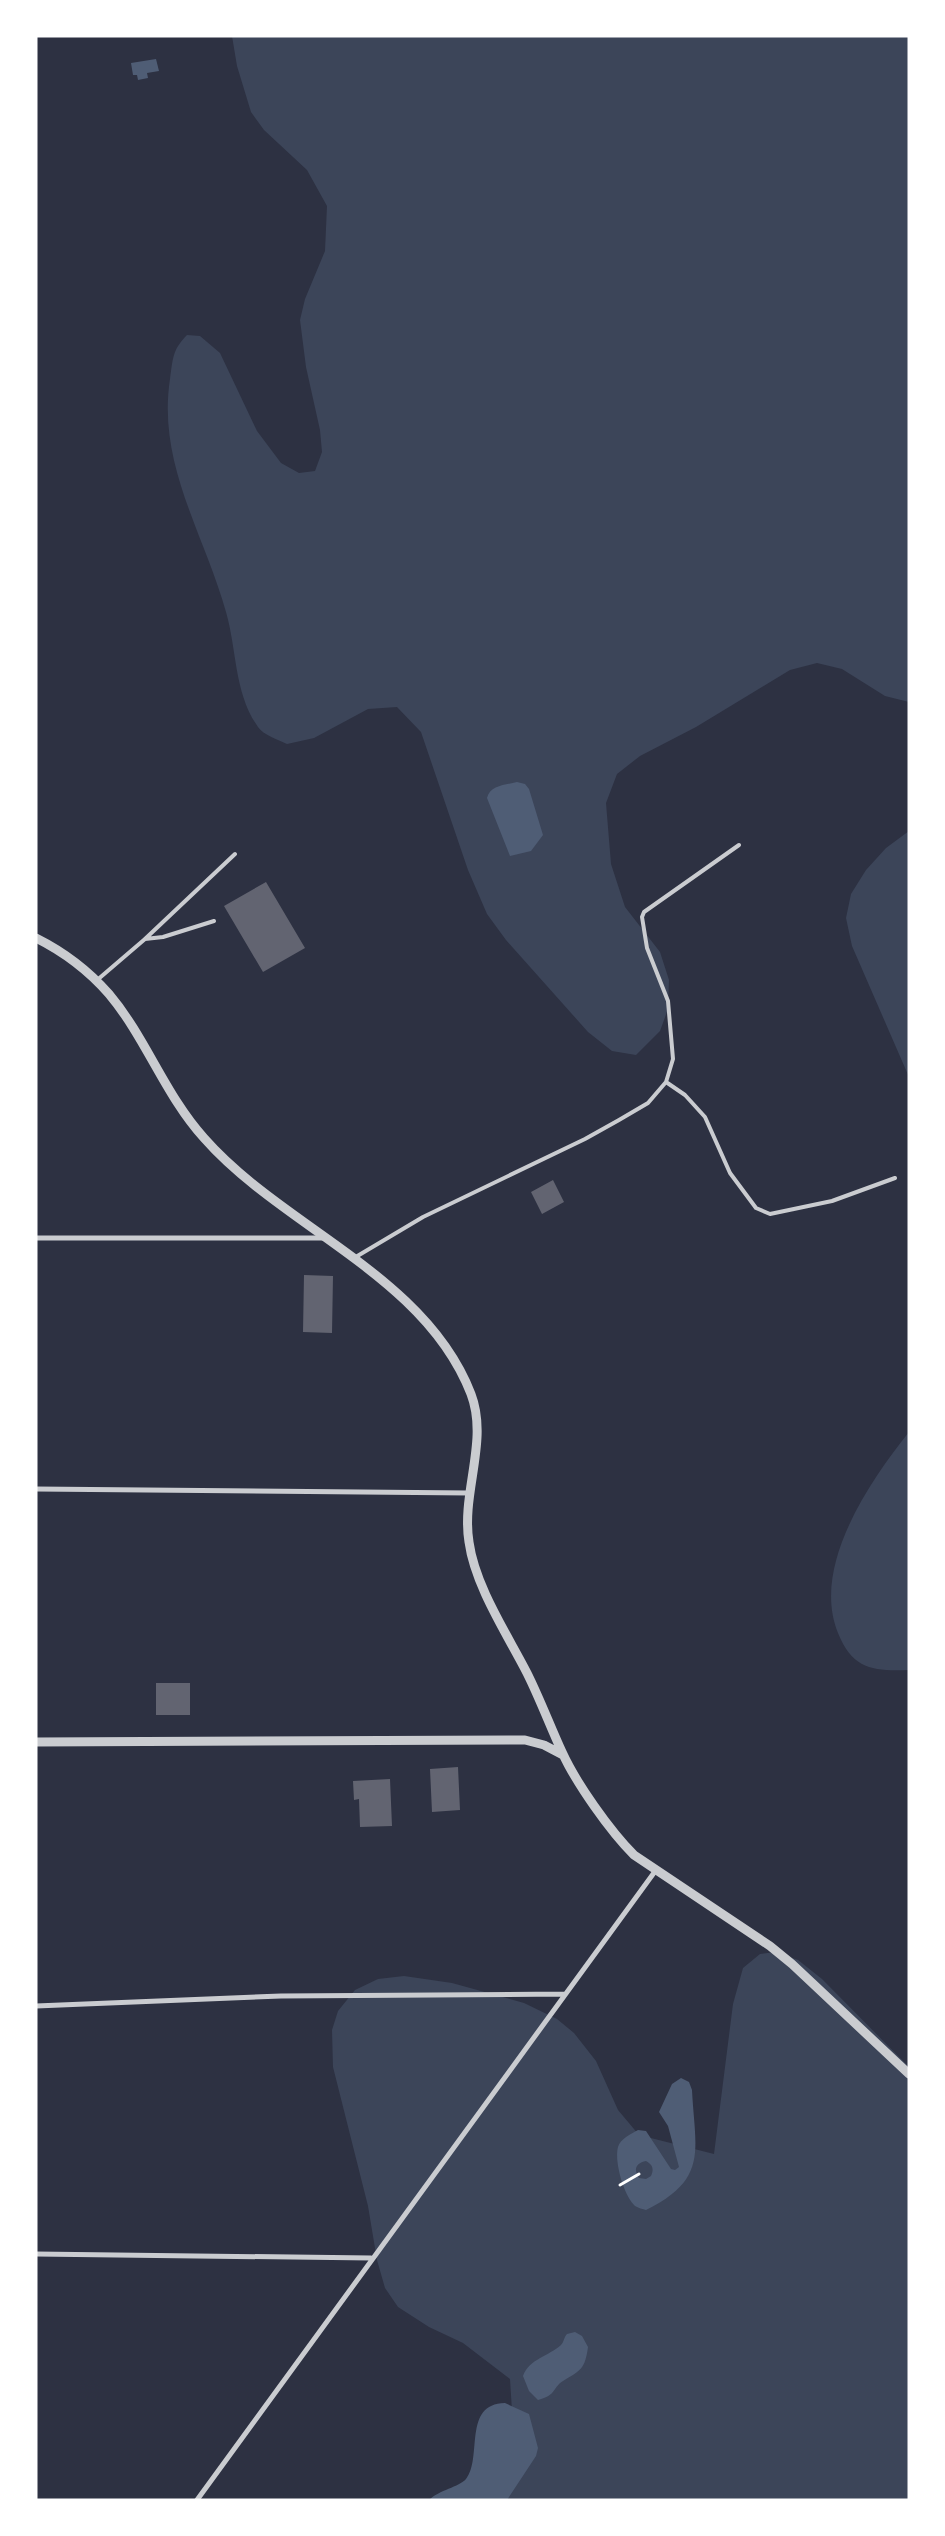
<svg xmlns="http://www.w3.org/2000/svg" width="945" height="2536" font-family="Commissioner,sans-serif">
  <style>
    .green { fill: #3c4559 }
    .water { fill: #4f5d75; fill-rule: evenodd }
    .building { fill: #626471 }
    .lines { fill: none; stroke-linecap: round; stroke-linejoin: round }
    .path { stroke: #fff; stroke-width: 3 }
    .service { stroke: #caccd0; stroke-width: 4 }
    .minor { stroke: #caccd0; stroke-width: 5 }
    .tertiary { stroke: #caccd0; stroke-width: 9 }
  </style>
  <rect width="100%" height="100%" fill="#2d3142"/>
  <path class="green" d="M232,36H909V702L885,696L842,669L817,663L790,670L696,727L640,756L617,774L606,803L611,864L625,907L660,952L669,980L668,1009L660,1031L636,1055L612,1051L588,1032L506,940L487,914L468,870L421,732L397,707L368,709L314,738L287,744C279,740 263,735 258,727C234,693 237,650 226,612C204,533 157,464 170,379C173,359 172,350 187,335L200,336L220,353L257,431L281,463L299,473L315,471L322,452L320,430L306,367L300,320L305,299L325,251L327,206L307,170L264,130L251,112L237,66Z
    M909,831V1077L852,946L846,918L851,894L866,870L886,848Z
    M909,1432V1670C873,1671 853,1670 838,1633C811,1567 869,1482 909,1432Z
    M775,1952L798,1960L822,1979L909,2067V2500H482L516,2475L510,2379L463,2343L429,2327L398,2307L385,2288L377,2260L368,2206L333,2067L332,2030L338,2011L355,1990L378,1979L404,1976L452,1983L524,2003L557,2019L574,2033L596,2061L618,2110L639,2135L714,2154L733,2004L743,1968L760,1954Z"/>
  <path class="water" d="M156,59L159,71L147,73L148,78L138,80L137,75H133L131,63Z
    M517,782L525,784L529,789L543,835L531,851L510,856L487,798C490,785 506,785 517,782Z
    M681,2078L689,2082L692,2090C695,2150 709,2179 646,2210C643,2209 638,2208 635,2206C624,2196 614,2162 618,2147C620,2139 631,2134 638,2130L646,2131L671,2169L675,2170L679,2167L668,2126L659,2112L672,2084ZM646,2161C653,2165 654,2169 651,2176L646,2179L639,2178C633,2169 636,2163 646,2161Z
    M575,2332L582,2336L588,2347C585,2369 581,2370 563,2381C552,2388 557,2395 538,2400L529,2391L523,2376C529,2359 549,2356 561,2345C564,2342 564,2337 567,2334Z
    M505,2403L529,2414L538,2448L536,2456L507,2500H429C439,2490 459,2487 466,2479C483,2458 462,2404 505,2403Z"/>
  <path class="building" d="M266,882L305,948L263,972L224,906Z
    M553,1180L564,1202L542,1214L531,1192Z
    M304,1275L333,1276L332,1333L303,1332Z
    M156,1683H190V1715H156Z
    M458,1767L460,1810L432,1812L430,1769Z
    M390,1779L392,1826L360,1827L359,1799L354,1800L353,1781Z"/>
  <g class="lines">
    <path class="path" d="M620,2185L639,2174"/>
    <path class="service" d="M145,939L163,937L214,921
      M96,981L145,939L235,854
      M666,1082L685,1095L705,1117L730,1173L756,1208L770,1214L832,1201L895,1178
      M354,1258L423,1217L585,1139L619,1120L648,1103L666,1082L673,1059L668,1001L647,948L642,917L644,912L739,845"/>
    <path class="minor" d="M36,1238H324
      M36,1489L469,1493
      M36,2006L281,1996L565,1994
      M36,2254L371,2258
      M197,2500L656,1870"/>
    <path class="tertiary" d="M36,938C64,952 88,970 109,994C146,1038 165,1095 204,1138C283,1228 425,1275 471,1394C489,1441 461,1493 469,1542C475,1586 507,1634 527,1673C540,1699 550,1726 562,1752C576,1783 610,1831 634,1855L770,1946L792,1964L909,2074
      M36,1742L525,1740L544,1745L563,1755"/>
  </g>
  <rect width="945" height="2536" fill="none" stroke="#ffffff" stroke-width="75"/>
</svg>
